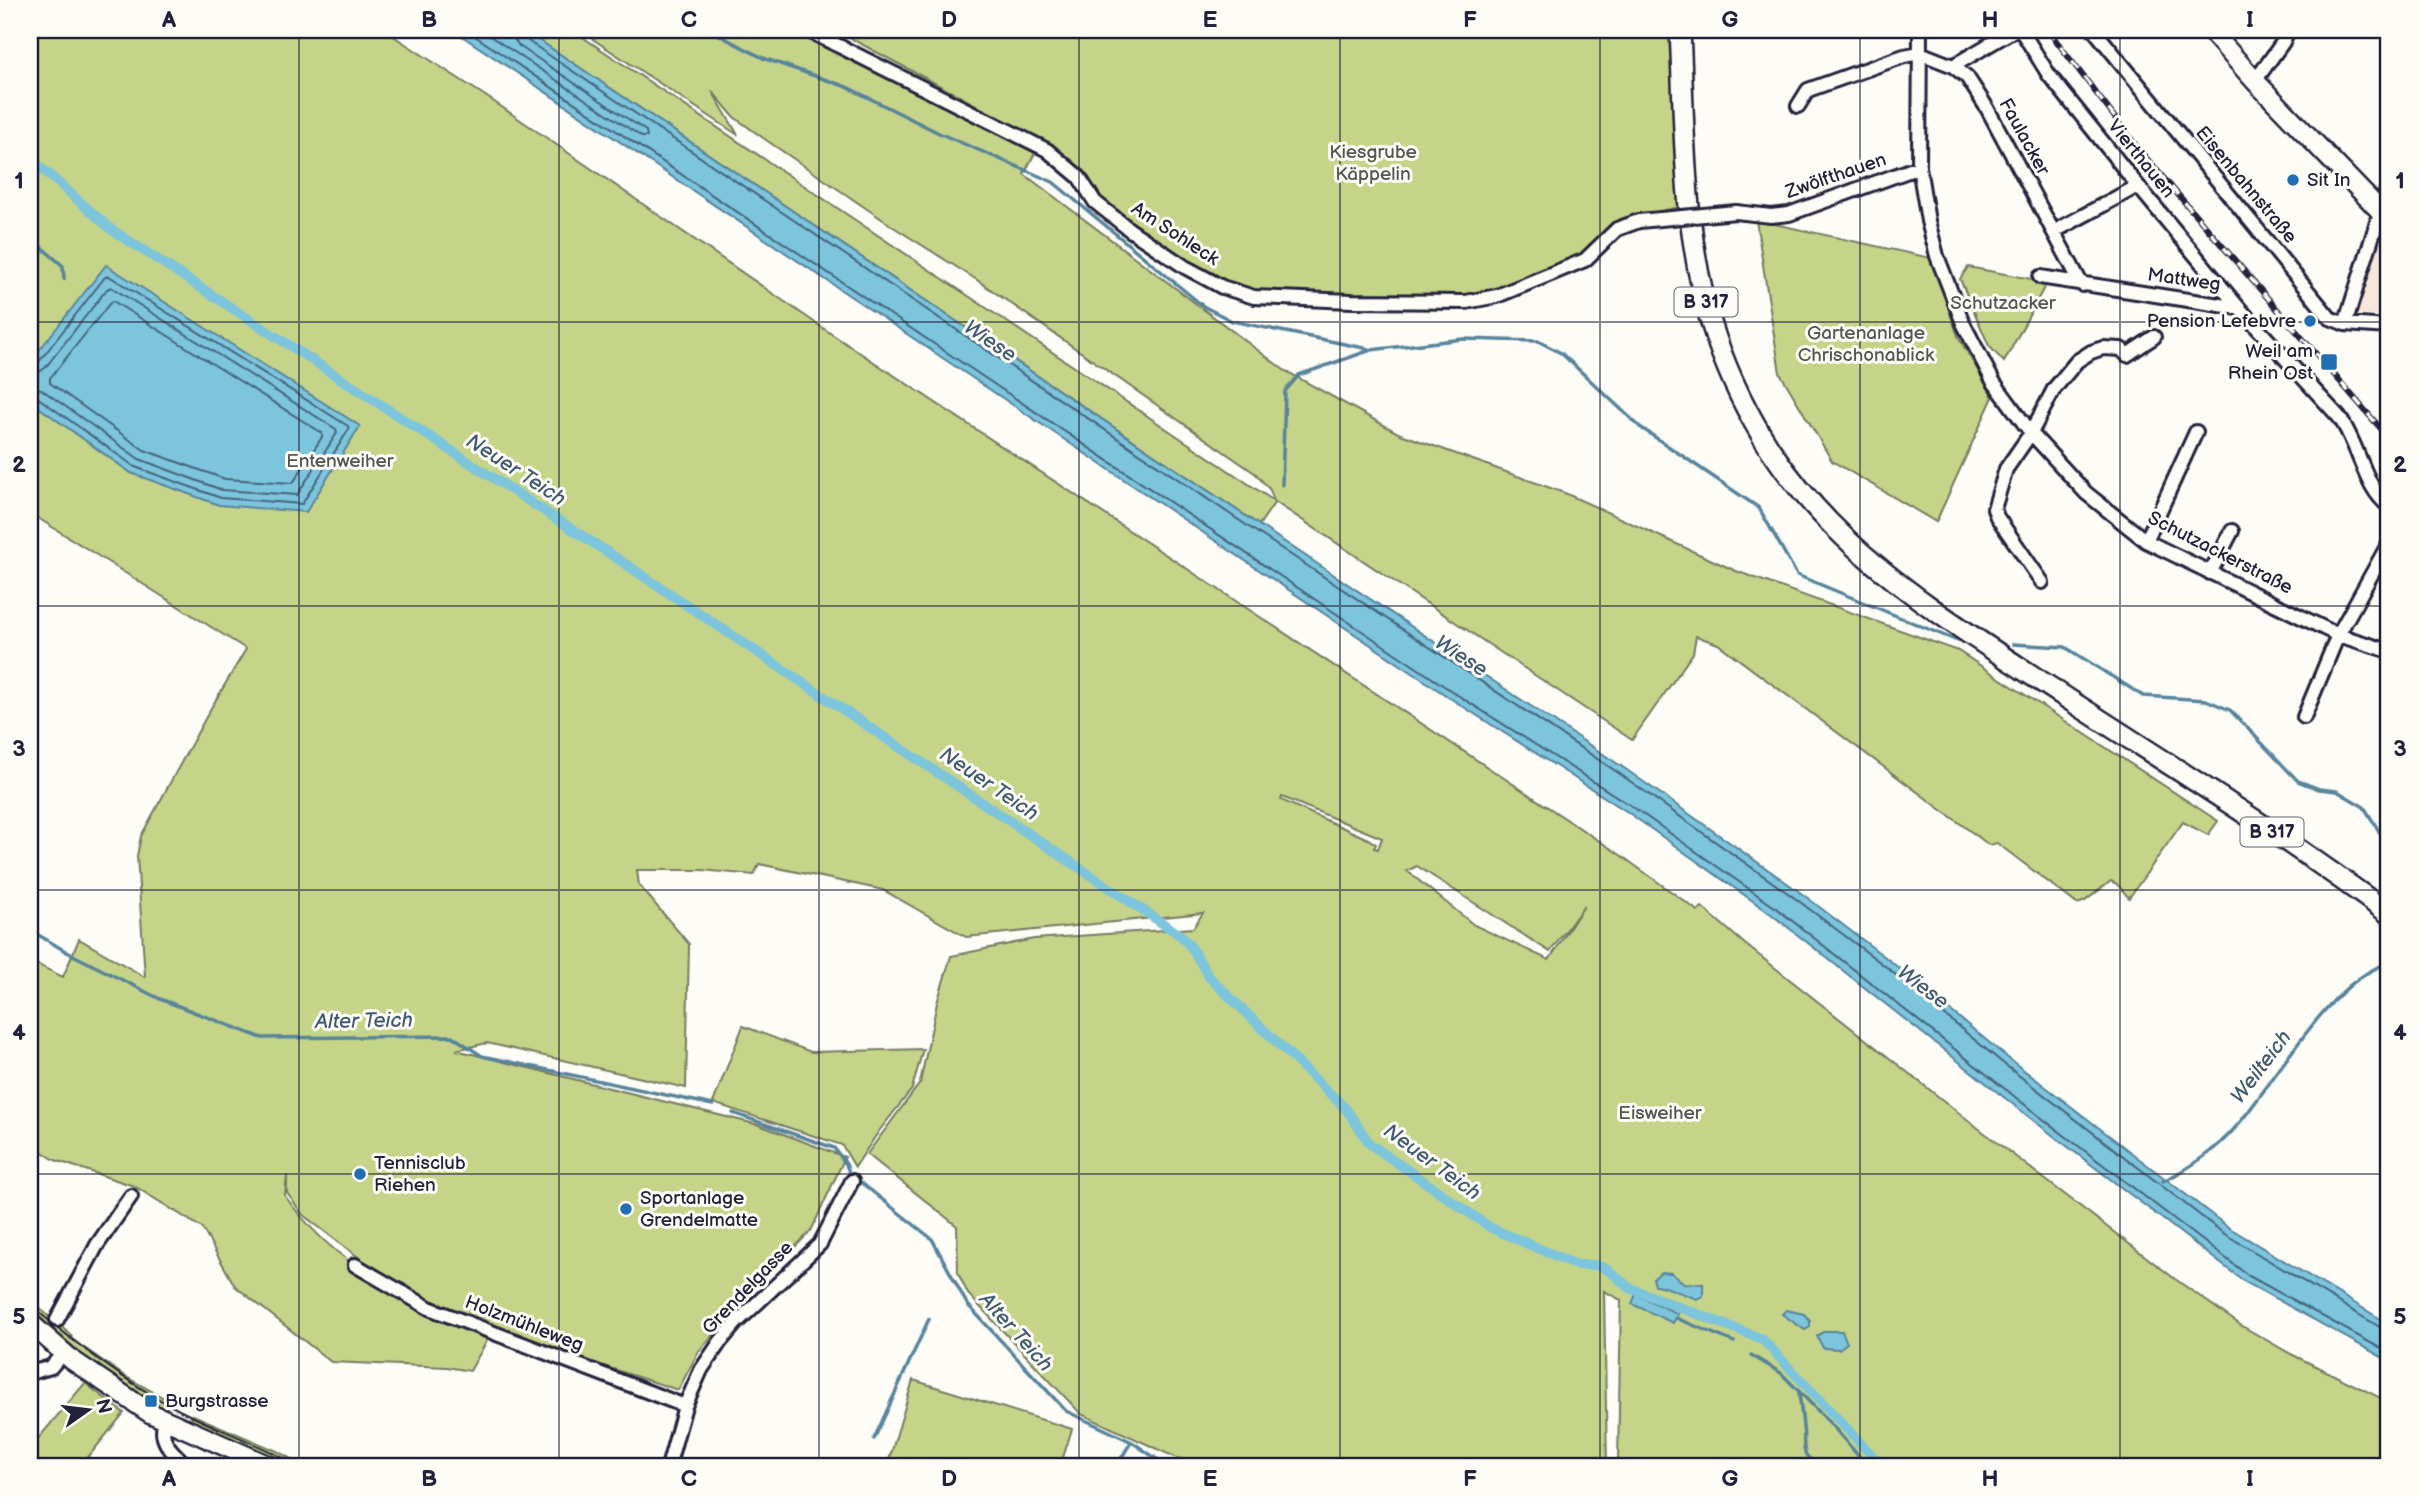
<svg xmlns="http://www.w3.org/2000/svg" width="2419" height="1497" font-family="'Balsamiq Sans',sans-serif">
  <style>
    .built { fill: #f7e7db }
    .green { fill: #c5d488; stroke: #747b62; stroke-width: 2; fill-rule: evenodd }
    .water { fill: #7cc5dc; stroke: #58849c; stroke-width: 2 }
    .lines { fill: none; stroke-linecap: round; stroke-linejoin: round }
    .shore { stroke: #46637b; stroke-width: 2 }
    .stream { stroke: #58849c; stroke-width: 3.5 }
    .canal { stroke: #7cc5dc; stroke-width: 10 }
    .street-casing { stroke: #22223b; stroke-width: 18 }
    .secondary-casing { stroke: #22223b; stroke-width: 23 }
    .primary-casing { stroke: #22223b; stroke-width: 24 }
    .street { stroke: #fdfcf7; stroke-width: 12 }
    .secondary { stroke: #fdfcf7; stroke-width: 18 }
    .primary { stroke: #fdfcf7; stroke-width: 19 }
    .tram { stroke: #22223b; stroke-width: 2 }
    .rail-casing { stroke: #22223b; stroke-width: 6 }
    .rail { stroke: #fdfcf7; stroke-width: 3.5; stroke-dasharray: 10; stroke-linecap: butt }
    .street-bridge-casing { stroke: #22223b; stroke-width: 18; stroke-linecap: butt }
    .street-bridge { stroke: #fdfcf7; stroke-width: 12 }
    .grid { fill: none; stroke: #22223b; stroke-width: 2; stroke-opacity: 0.55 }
    .poi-dot { fill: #1f6fb2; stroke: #fdfcf7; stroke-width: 2.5 }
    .labels { text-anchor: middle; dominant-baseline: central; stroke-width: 6; stroke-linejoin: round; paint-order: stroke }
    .shield { fill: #fdfcf7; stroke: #646373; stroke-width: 2 }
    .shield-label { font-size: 18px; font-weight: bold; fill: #22223b }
    .street-label { font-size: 19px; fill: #22223b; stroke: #fdfcf7 }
    .park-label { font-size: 19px; fill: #535752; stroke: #fdfcf7 }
    .poi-label { font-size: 19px; fill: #22223b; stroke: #fdfcf7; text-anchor: start }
    .water-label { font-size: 21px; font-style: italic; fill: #425b73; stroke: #fdfcf7 }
    .neatline { fill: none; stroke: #22223b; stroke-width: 2.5 }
    .grid-label { font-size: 23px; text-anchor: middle; font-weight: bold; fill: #22223b }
  </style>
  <rect width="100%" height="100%" fill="#fdfcf7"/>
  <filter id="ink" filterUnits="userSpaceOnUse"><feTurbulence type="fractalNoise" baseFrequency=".0143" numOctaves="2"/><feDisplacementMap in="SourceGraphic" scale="14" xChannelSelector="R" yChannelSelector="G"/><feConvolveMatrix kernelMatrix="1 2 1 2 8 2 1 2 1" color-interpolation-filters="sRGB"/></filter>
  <g filter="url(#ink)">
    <path class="built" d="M2387,230L2389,232V317L2353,314L2379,231Z"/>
    <path class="green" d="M30,30H384L490,99L833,335L1619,854L1698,911L1702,907L1746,945L1982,1131L2175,1279L2242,1326L2291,1354L2389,1402V1467H1633L1618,1463L1621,1300L1604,1291L1607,1467H1210L1177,1458L1081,1414L968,1294L958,1273L957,1226L867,1154L920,1083L937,1003L951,956L1034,939L1193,928L1203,913L966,937L883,890L759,864L754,875L701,870H637L639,885L689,944L686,1088L487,1043L456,1050L759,1125L845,1157L811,1231L754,1288L699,1351L678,1390L493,1330L470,1371L447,1367L331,1362L235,1286L202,1228L134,1186L55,1160L30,1144V961L63,977L79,939L145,977L137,856L141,836L211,708L246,649L30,513ZM1282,797L1382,838L1378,849L1374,848L1376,844L1368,839L1281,800ZM1417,866L1550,952L1584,906L1549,960L1474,925L1407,871ZM287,1175V1193L303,1215L403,1291C387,1282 370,1275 355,1265C328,1247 304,1222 285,1196Z
      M524,30H572L1274,501L1270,490L1256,474L977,280L895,228L766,140L734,117L712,91L738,135L579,30H800L1035,153L1024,174L1284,370L1398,433L1567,494L1736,571L1958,651L2218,821L2208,835L2183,822L2129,898L2117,884L2111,881L2085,901L2077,904L1997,843L1989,845L1718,644L1696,636L1693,653L1632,740L1275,502L1259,525Z
      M835,30H1674L1684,206L1639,216L1598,250L1497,296L1275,299L1222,287L1130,230L1079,177L975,108L976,105Z
      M1756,220L1931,258L1958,336L1993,397L1936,522L1832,461L1780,373Z
      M1968,267L2047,282L2004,362L1989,346L1960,279Z
      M743,1026L811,1052L923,1049L912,1089L879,1131L855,1167L842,1145L713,1103Z
      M30,1300L72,1336L70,1338L126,1377L166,1399L170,1402L164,1413L88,1361L30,1316Z
      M913,1380L1072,1429L1060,1467H887Z
      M85,1383L124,1413L80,1467H30V1448Z
      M193,1415L277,1451L305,1467H281L259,1455L188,1425Z"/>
    <path class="water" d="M453,30H524L1259,525L1624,768L1797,890L1889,960L2008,1058L2228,1227L2389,1324V1361L2245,1282L2038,1124L1771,914L1626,811L1456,702Z
      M106,265L360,426L306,512L219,505L131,473L30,401V362Z
      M1661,1272L1671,1273L1684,1283L1703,1284V1296L1697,1299L1665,1287L1655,1285L1653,1279Z
      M1636,1294L1678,1314L1673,1323L1632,1304Z
      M1786,1310L1804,1314L1810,1321V1327L1805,1330L1782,1314Z
      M1825,1331H1842L1847,1343L1839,1349L1823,1348L1817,1336Z"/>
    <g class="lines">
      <path class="shore" d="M466,30L1459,696L1630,805L1776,908L2043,1119L2249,1276L2389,1353
        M481,30L642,137H647L646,131L519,46L514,39L512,30
        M521,30L525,39L1255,531L1620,774L1792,896L1885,966L2004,1064L2223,1233L2378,1326L2389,1330
        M113,301L322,433V437L293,483L225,479L144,450L50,383V378L110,303Z
        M30,365L38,363L105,277L109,276L348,426L349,429L302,504L221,498L135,467L37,397L30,396
        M30,374L38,373L45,368L107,289L111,287L336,429L337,433L297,495L222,490L139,459L41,389L30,387"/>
      <path class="stream" d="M709,30L763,58L847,87L941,134L1053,182L1203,306L1232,321L1369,349
        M30,237L63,266L64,279
        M1282,485L1285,391L1299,375L1371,350L1463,339L1538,341L1561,353L1640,427L1759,508L1797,575L1955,640H1964
        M2013,644L2065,647L2143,696L2206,700L2230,710L2298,781L2319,789L2337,791L2364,807L2389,847
        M30,930L67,952L160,999L262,1038L452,1036L482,1056L713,1105
        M733,1113L834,1148L846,1164L850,1175
        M859,1181L932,1239L967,1304L1066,1411L1132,1442L1161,1462L1182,1467
        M2163,1181C2189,1169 2217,1149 2236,1127C2277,1080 2329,980 2389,963
        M1632,1289L1636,1294
        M1676,1318L1734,1342
        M1751,1355L1781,1373L1830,1423L1868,1467
        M1799,1392C1800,1403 1802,1415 1803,1426C1806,1449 1797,1454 1822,1467
        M874,1439L929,1319
        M1116,1467L1131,1442"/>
      <path class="canal" d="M30,158L112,230L621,561L1180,935L1191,947L1209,977L1346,1109L1370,1144L1491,1228L1577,1265H1596L1608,1270L1630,1288L1762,1339L1883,1467"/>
      <defs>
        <path id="street" d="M807,30L1047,150L1079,177L1095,202L1130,230L1185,267L1222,287L1254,297L1352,301L1466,302L1497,296L1585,260L1617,229L1639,221
          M1920,30L1919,167L1928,221L1937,256L1963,323L1993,381L2031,433L2086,493L2146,541L2338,635L2389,651
          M2021,30L2049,75L2138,186L2239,308L2339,417C2359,444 2364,488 2389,506
          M2094,30L2330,318L2345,324L2389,327
          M1953,66L2014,30
          M2255,81L2283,42L2288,30
          M1798,106L1808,90L1904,56L1920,53L1953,66L1967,77L1987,108L2082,285
          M1736,212L1771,216L1789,214L1919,167
          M2055,231L2138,186
          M2040,277L2239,308
          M2345,324L2389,184
          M2146,541L2196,432
          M2210,573L2232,531
          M2042,582L1997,517L1994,509L2006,469L2031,433L2054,389L2077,361L2091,352L2103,348L2121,349L2127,355L2154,337
          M2304,717L2338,635L2389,543
          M355,1265L429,1308L685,1406
          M57,1320L97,1245L131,1196
          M30,1373L51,1367L63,1353
          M165,1421C157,1442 175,1454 188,1467
          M668,1467L685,1406L701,1370L720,1342L736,1323L820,1244L852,1181"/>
        <path id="secondary" d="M2210,30L2255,81L2389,220
          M30,1323L72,1360L150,1413L272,1467"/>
        <path id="primary" d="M1680,30C1685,131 1682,241 1716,338C1780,522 1911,596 2065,697C2174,768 2285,836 2389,914"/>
      </defs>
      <use href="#street" class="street-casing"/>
      <use href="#secondary" class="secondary-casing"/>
      <use href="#primary" class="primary-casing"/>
      <use href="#street" class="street"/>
      <use href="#secondary" class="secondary"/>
      <use href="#primary" class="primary"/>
      <path class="tram" d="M30,1305C77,1344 124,1382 179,1410C218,1430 261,1444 300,1467"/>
      <defs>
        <path id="rail" d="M2048,30L2141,152L2389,438"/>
      </defs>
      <use href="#rail" class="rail-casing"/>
      <use href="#rail" class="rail"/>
      <defs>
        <path id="street-bridge" d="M1639,221L1736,212"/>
      </defs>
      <use href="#street-bridge" class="street-bridge-casing"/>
      <use href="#street-bridge" class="street-bridge"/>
    </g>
  </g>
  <path class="grid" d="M299,30V1467M559,30V1467M819,30V1467M1079,30V1467M1340,30V1467M1600,30V1467M1860,30V1467M2120,30V1467M30,322H2389M30,606H2389M30,890H2389M30,1174H2389"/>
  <g class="poi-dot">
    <circle cx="2293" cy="180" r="7"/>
    <circle cx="2310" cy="321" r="7"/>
    <rect x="2320" y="353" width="18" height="18" rx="3.5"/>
    <circle cx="360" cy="1174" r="7"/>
    <circle cx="626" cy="1209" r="7"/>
    <rect x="144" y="1394" width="14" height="14" rx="3.5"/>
  </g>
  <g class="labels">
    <g class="shield">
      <rect x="1674.5" y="287.5" width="63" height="29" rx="5"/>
      <rect x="2240.5" y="817.5" width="63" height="29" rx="5"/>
    </g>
    <g class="shield-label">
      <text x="1706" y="302">B 317</text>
      <text x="2272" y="832">B 317</text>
    </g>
    <g class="street-label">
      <text transform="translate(2024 137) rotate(61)">Faulacker</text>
      <text transform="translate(2141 159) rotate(51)">Vierthauen</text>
      <text transform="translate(1836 176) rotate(-19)">Zwölfthauen</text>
      <text transform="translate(2246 185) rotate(50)">Eisenbahnstraße</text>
      <text transform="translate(1175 234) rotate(33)">Am Sohleck</text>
      <text transform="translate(2184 280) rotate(8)">Mattweg</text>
      <text transform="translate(2220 553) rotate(27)">Schutzackerstraße</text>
      <text transform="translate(748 1288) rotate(-46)">Grendelgasse</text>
      <text transform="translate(524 1324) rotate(21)">Holzmühleweg</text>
    </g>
    <g class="park-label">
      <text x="1373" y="152">Kiesgrube<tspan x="1373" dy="22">Käppelin</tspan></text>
      <text x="2003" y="303">Schutzacker</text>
      <text x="1866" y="333">Gartenanlage<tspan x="1866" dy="22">Chrischonablick</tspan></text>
      <text x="340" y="461">Entenweiher</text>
      <text x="1660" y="1113">Eisweiher</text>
    </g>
    <g class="poi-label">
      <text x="2307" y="180">Sit In</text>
      <text x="2296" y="321" text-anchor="end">Pension Lefebvre</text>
      <text x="2313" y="351" text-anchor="end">Weil am<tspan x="2313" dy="22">Rhein Ost</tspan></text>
      <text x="374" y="1163">Tennisclub<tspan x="374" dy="22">Riehen</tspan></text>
      <text x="640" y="1198">Sportanlage<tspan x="640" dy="22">Grendelmatte</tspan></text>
      <text x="165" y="1401">Burgstrasse</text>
    </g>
    <g class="water-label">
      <text transform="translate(990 341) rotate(34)">Wiese</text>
      <text transform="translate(516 470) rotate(33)">Neuer Teich</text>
      <text transform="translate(1461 656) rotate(33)">Wiese</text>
      <text transform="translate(989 784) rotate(34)">Neuer Teich</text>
      <text transform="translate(1923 987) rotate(37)">Wiese</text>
      <text transform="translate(364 1021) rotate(-1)">Alter Teich</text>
      <text transform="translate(2261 1067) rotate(-53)">Weilteich</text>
      <text transform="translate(1432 1162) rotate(36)">Neuer Teich</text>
      <text transform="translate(1016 1332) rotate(48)">Alter Teich</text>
    </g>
  </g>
  <rect width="2419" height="1497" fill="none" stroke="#fdfcf7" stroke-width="77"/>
  <g transform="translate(88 1410) rotate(76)" stroke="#fdfcf7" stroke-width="5" paint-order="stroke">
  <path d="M0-5L12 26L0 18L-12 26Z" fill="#22223b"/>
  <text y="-10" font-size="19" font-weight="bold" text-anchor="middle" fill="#22223b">N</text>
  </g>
  <rect x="38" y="38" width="2342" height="1420" class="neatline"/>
  <g class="grid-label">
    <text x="169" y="27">A</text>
    <text x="429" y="27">B</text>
    <text x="689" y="27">C</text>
    <text x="949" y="27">D</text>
    <text x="1210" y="27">E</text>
    <text x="1470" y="27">F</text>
    <text x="1730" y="27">G</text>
    <text x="1990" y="27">H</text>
    <text x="2250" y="27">I</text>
    <text x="19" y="188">1</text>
    <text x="2400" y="188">1</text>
    <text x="19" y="472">2</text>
    <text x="2400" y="472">2</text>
    <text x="19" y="756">3</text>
    <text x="2400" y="756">3</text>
    <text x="19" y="1040">4</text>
    <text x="2400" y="1040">4</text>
    <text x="19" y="1324">5</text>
    <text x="2400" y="1324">5</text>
    <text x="169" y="1486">A</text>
    <text x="429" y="1486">B</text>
    <text x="689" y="1486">C</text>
    <text x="949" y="1486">D</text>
    <text x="1210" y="1486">E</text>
    <text x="1470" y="1486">F</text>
    <text x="1730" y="1486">G</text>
    <text x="1990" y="1486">H</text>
    <text x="2250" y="1486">I</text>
  </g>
</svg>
